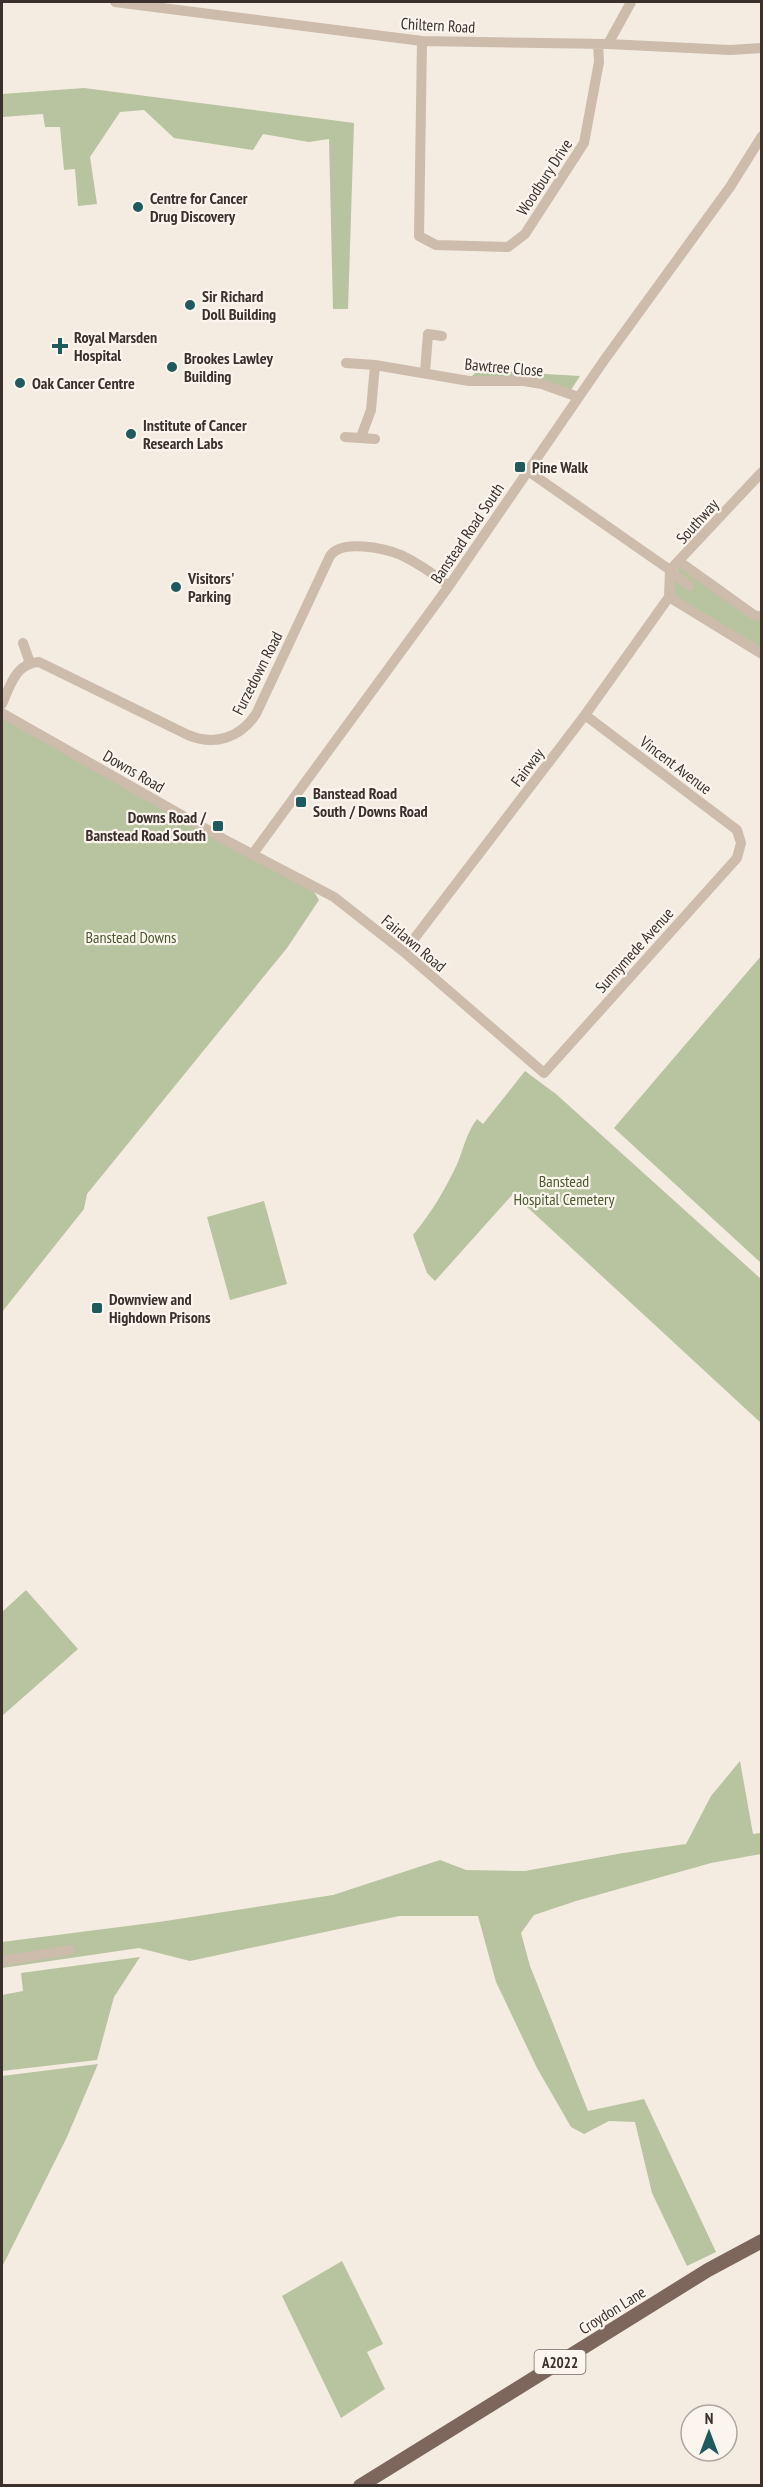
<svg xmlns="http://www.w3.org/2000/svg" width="763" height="2487" font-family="'PT Sans Narrow',sans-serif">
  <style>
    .green { fill: #b8c4a0 }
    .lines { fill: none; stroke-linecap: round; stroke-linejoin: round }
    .minor { stroke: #cdbbac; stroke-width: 10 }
    .major { stroke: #7d675c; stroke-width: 14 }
    .poi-dot { fill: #1f5a5e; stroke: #fbf5ee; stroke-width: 2 }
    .labels { text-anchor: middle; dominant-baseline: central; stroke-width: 4.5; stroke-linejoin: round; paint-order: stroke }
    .shield { fill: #fbf5ee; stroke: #756b66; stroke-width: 1.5 }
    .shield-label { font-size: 15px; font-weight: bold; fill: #3b302b }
    .street-label { font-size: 16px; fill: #3b302b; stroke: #fbf5ee }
    .poi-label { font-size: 16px; font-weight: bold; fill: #3b302b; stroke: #fbf5ee; text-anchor: start }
    .park-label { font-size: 16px; fill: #4a5a2e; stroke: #fbf5ee }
  </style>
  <rect width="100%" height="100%" fill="#f4ebe1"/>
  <path class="green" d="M84,88L354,123L348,309H333L329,139L309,142L263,134L253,150L174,138L144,110L120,112L90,157L97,204L78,206L75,169L64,170L60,127H45L43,114L2,117V94Z
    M478,370L580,376L571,390L472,376Z
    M680,562L761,617V654L669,597Z
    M2,713L310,885L319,900L287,948L87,1194L84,1209L2,1312Z
    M761,956V1263L614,1128Z
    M525,1071L556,1094L761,1279V1423L513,1194L435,1281L427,1273L413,1235C432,1212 445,1190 458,1162C464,1147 467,1132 477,1119L483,1124Z
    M264,1201L287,1284L230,1300L207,1217Z
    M26,1590L78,1649L2,1716V1612Z
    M740,1761L753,1834L761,1833V1854L711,1863L576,1901L534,1915L521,1933L530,1966L588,2111L644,2099L716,2252L687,2266L652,2193L635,2122L609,2121L584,2134L571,2127L537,2068L496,1982L478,1916H399L190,1961L139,1948L2,1968V1942L159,1922L333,1895L440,1860L466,1870L525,1871L623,1853L686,1844L711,1796Z
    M140,1957L114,1997L97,2060L2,2071V1995L23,1991L21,1973Z
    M98,2064L67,2137L2,2267V2076Z
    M342,2261L383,2344L367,2352L385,2389L341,2418L282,2296Z"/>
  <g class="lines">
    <path class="minor" d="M115,2L422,41L608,44L730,50L762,48
      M422,41L419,236L436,245L508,247L525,234L584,143L599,62L598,44
      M608,44L631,2
      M346,363L375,365
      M425,372L428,334L442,336
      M345,437L375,439
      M361,437L371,410L375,365L469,381H524L542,384L578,397
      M528,471L670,570L689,586
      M680,562L754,615L762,617
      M669,597L670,570L762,472
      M669,597L762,654
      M23,643L30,663
      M2,704C10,686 16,663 39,662L188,735C215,746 240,738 256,714L330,556C341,539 384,548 401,555C418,563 435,575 449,586
      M2,713L229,842L334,897L404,952L544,1073L737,858L741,843L737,830L585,715
      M252,855L449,586L605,359L730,187L762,136
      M404,952L585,715L669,597
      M2,1961L70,1950"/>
    <path class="major" d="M360,2486L708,2270L762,2241"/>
  </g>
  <g class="poi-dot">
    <circle cx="138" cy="207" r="6"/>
    <circle cx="190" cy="305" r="6"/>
    <path d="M57 337h6v6h6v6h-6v6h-6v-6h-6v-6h6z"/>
    <circle cx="172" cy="367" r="6"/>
    <circle cx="20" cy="383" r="6"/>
    <circle cx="131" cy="434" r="6"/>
    <rect x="514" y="461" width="12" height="12" rx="3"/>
    <circle cx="176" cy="587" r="6"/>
    <rect x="295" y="796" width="12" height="12" rx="3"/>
    <rect x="212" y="820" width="12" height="12" rx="3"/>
    <rect x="91" y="1302" width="12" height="12" rx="3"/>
  </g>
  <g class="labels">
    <rect class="shield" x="534.5" y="2350" width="51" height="24" rx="4.5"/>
    <g class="shield-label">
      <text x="560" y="2362">A2022</text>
    </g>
    <g class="street-label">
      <text transform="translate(438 25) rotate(3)">Chiltern Road</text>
      <text transform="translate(544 177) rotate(-57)">Woodbury Drive</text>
      <text transform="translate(504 367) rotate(5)">Bawtree Close</text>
      <text transform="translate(697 521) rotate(-48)">Southway</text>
      <text transform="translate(467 533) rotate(-56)">Banstead Road South</text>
      <text transform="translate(257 673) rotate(-63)">Furzedown Road</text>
      <text transform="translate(676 765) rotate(37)">Vincent Avenue</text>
      <text transform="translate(527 767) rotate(-53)">Fairway</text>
      <text transform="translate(134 771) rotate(30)">Downs Road</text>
      <text transform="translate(414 943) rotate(40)">Fairlawn Road</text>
      <text transform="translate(634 950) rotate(-48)">Sunnymede Avenue</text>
      <text transform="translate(612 2310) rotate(-32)">Croydon Lane</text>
    </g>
    <g class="poi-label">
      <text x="150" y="198">Centre for Cancer<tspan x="150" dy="18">Drug Discovery</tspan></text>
      <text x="202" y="296">Sir Richard<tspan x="202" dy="18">Doll Building</tspan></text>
      <text x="74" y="337">Royal Marsden<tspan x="74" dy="18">Hospital</tspan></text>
      <text x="184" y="358">Brookes Lawley<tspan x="184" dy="18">Building</tspan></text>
      <text x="32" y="383">Oak Cancer Centre</text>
      <text x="143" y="425">Institute of Cancer<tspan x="143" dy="18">Research Labs</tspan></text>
      <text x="532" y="467">Pine Walk</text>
      <text x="188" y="578">Visitors'<tspan x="188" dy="18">Parking</tspan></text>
      <text x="313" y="793">Banstead Road<tspan x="313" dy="18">South / Downs Road</tspan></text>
      <text x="206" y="817" text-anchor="end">Downs Road /<tspan x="206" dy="18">Banstead Road South</tspan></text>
      <text x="109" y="1299">Downview and<tspan x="109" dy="18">Highdown Prisons</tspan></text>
    </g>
    <g class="park-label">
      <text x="131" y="937">Banstead Downs</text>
      <text x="564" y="1181">Banstead<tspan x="564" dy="18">Hospital Cemetery</tspan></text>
    </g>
  </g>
  <rect width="763" height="2487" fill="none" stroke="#3b302b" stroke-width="6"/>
  <g transform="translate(709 2433)"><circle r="28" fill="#fbf5ee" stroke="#aea6a0" stroke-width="1.5"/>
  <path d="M0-4.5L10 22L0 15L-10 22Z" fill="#1f5a5e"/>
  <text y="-9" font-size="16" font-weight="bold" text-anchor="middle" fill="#3b302b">N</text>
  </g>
</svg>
